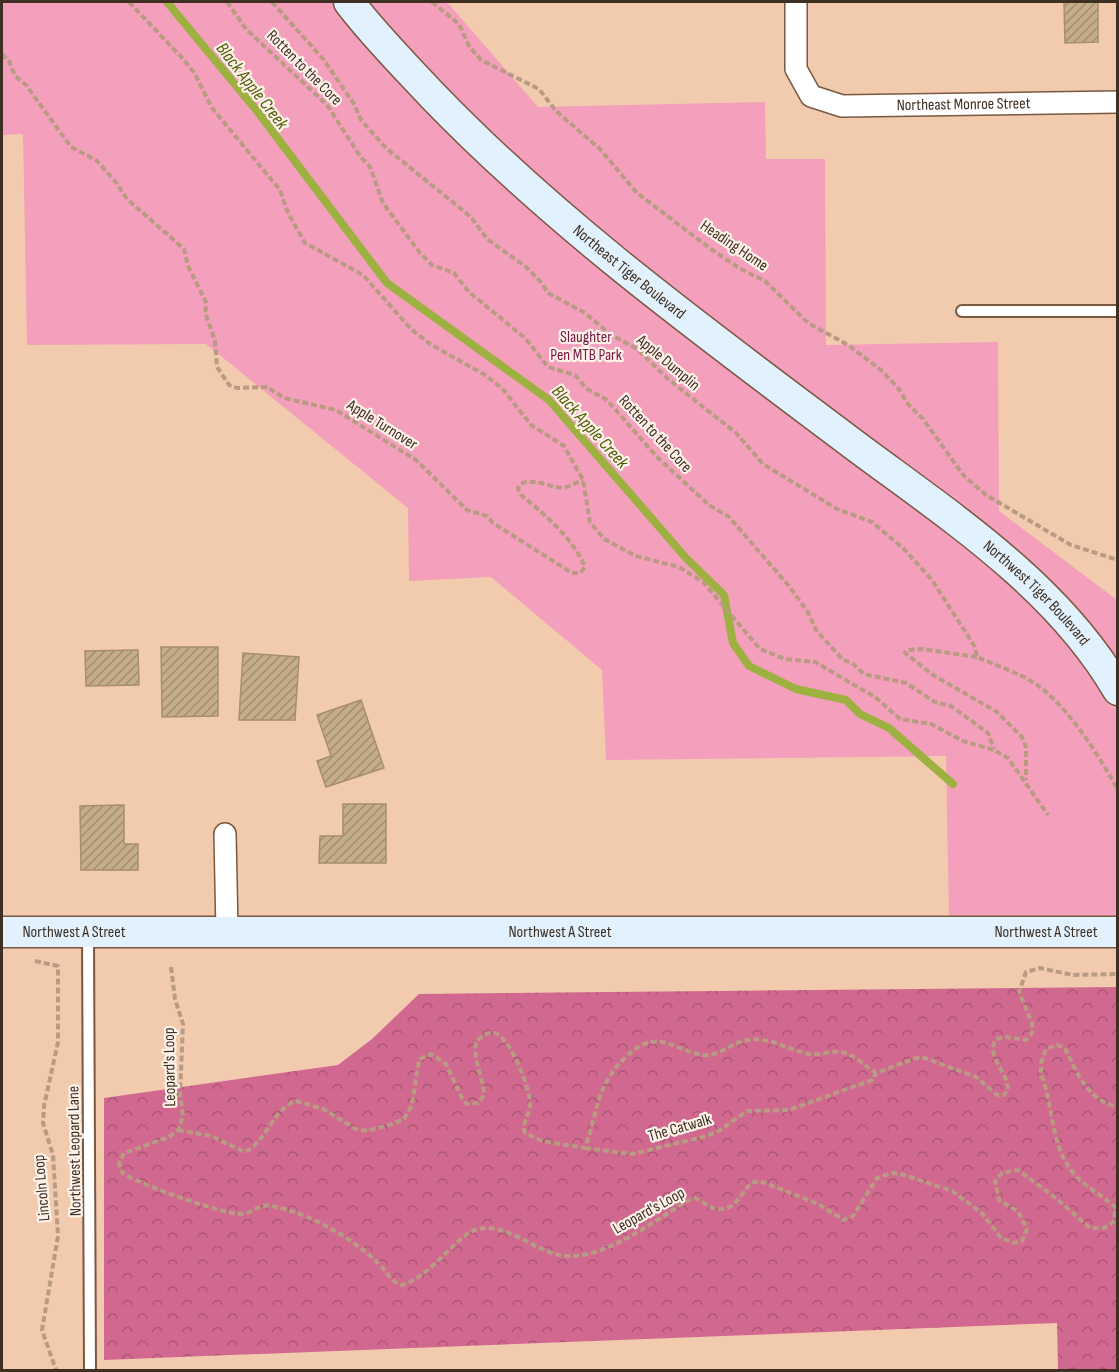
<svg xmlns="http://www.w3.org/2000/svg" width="1119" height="1372" font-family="'Sofia Sans Condensed',sans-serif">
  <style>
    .forest { fill: url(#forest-crowns) }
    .park { fill: #f49fbb }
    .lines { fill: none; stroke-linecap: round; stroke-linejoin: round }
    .stream { stroke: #9db141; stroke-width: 8 }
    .building { fill: url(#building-hatch); stroke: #a78f6a; stroke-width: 1.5 }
    .lane-casing { stroke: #7a583f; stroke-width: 14 }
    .street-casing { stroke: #7a583f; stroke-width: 24 }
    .secondary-casing { stroke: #7a583f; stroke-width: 33 }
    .path { stroke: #b99a82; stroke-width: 4; stroke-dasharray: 6 3; stroke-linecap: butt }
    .lane { stroke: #fff; stroke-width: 10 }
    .street { stroke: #fff; stroke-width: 21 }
    .secondary { stroke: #e1f1fd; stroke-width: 30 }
    .labels { text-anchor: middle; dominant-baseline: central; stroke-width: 4.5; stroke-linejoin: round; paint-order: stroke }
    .street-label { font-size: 16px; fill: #3e2f23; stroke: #fef2e9 }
    .park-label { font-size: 16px; fill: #761541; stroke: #fef2e9 }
    .water-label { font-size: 18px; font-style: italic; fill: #4f5c08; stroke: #fef2e9 }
  </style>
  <defs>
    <pattern id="forest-crowns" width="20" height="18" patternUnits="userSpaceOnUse" patternTransform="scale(1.5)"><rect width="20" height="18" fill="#d1688f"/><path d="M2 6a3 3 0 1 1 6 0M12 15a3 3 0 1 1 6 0" fill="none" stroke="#ab5674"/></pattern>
    <pattern id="building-hatch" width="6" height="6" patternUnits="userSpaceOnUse" patternTransform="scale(1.5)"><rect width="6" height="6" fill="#c5ad87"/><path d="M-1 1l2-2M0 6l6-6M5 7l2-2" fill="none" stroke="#a18d6e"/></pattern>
  </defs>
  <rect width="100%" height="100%" fill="#f2cbae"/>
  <path class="forest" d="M1117,987V1370H1058L1057,1323L104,1360V1098L338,1065L372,1039L419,994Z"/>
  <path class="park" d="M2,2H447L538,107L765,102L766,159H825L826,345L998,342L999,511L1117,600V916L949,918L946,756L606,760L602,670L491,577L409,581L408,508L206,344L27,345L23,134L2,135Z"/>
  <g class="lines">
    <path class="stream" d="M167,2L257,111L387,283L549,400L686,558L724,595L733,643L749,666L796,689L846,700L860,714L889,728L953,784"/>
  </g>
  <path class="building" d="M1064,2H1098V42L1065,43Z
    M161,647H218V716L162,717Z
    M138,650L139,685L86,686L85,651Z
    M243,653L299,657L295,720H239Z
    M361,700L384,768L326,787L317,761L331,756L317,715Z
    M343,804H386V863H319L320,836H343Z
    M124,805V844H138V870H81L80,806Z"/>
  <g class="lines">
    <defs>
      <path id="lane" d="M962,311H1118
        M88,935L90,1370"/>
      <g id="street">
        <path id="s1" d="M796,2V69L811,96L842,106L1118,102"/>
        <path d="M225,834L227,931"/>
      </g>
      <g id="secondary">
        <path id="s2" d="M349,2C374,35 403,64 432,95C558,226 707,334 853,444C948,515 1057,585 1118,690"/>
        <path id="s3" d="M2,932H1118"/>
      </g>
    </defs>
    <use href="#lane" class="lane-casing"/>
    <use href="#street" class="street-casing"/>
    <use href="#secondary" class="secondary-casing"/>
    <path class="path" d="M129,2L184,60L195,74L212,108L280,190L288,213L305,243L363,275L411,329L430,344L485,375L502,388L531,425L564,446L583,480L590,522L604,539L636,556L679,567L703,582L760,649L785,659L815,662L875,697L900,719L931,724L963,741L994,750L1008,758L1048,815
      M227,2L246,29L327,105L360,156L370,167L383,203L420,253L432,265L454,273L469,292L526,339L548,367L575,375L587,389L607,400L657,457L709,505L729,517L789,586L809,614L816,630L843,660L852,663L864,674L906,683L935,702L951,706L988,733L994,749
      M272,2L324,60L354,104L361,120L386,148L471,217L487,239L526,267L540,281L548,293L585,313L610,334L637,349L668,379L736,433L763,464L837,509L872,522L904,549L932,580L975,647L977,657C997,666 1023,674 1040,687C1071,711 1099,756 1118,790
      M432,2L459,24L469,46L481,60L539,89L556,111L600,149L637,193L711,249L739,268L765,281L808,323L848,345L881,370L898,388L908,404L923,419L964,476L986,495L1071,545L1118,560
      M2,54L9,61L15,76L26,85L71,147L96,160L115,181L127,199L184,249L188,266L207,304L205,312L215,341L217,367L229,385L237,388L267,387L284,398L336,410L416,460L467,510L487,516L493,523L572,573H580L585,567C572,537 545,515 521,495L518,489L520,484C536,477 549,488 564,488L583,480
      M977,657L922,649L907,650L905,653L933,675L997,712L1022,737L1026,747V780
      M35,961L58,966V1042L44,1106L43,1123L53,1155L58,1236L42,1330L56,1370
      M171,967L175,999L183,1024L180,1095L183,1116L178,1130L169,1137L124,1153L119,1163L122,1172C131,1182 228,1216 242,1214C253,1213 260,1203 272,1206C309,1213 353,1238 379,1264C388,1273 390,1281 402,1285C431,1277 458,1233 478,1229C504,1223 531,1247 555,1254C597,1266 652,1222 687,1201L695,1198C702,1201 710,1208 717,1209C736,1211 740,1194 751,1183L760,1181L818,1204L844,1220L853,1216L877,1178L893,1173L904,1175L952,1191L982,1213L1001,1238L1014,1243L1022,1241L1027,1229L1018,1211L999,1200L995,1181L1002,1173L1018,1170L1057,1199L1090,1228H1104L1113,1222L1116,1208C1104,1196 1087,1188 1076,1176C1050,1149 1054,1106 1041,1074V1063L1046,1049L1057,1045L1065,1048C1077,1073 1088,1101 1118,1107
      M178,1130L211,1136L245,1152C267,1141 272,1110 296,1101L323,1109L356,1129L367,1131L389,1125L404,1119L412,1105L418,1065L420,1059L431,1054L446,1064L463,1100L467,1104L478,1103L484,1095C483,1076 473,1062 476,1042C482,1036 488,1030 497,1034C512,1042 531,1090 530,1106C529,1116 521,1123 525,1133L542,1141L585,1148C598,1111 596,1084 628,1055C660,1026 674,1052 704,1055C719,1057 732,1042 747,1040C768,1036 789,1050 809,1054C820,1056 834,1049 845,1053C855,1056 867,1067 876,1073L916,1058H925L976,1077L997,1095H1004L1008,1090C1008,1070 985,1058 996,1039L1006,1037L1026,1040L1032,1033V1023L1019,992L1026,972L1040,968L1073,975L1118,974
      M585,1148L632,1154L703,1137L719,1131L747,1111L789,1110L872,1080L876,1073"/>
    <use href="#lane" class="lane"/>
    <use href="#street" class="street"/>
    <use href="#secondary" class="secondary"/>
  </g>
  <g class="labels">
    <g class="street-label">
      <text transform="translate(304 68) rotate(45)">Rotten to the Core</text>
      <text stroke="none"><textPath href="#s1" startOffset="252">Northeast Monroe Street</textPath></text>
      <text transform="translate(734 246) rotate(34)">Heading Home</text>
      <text stroke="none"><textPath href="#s2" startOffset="390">Northeast Tiger Boulevard</textPath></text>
      <text transform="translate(668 363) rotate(40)">Apple Dumplin</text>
      <text transform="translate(382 425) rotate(32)">Apple Turnover</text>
      <text transform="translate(655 434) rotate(47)">Rotten to the Core</text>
      <text stroke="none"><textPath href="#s2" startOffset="909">Northwest Tiger Boulevard</textPath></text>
      <text stroke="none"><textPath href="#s3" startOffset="72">Northwest A Street</textPath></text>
      <text stroke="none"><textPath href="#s3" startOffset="558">Northwest A Street</textPath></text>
      <text stroke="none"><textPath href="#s3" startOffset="1044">Northwest A Street</textPath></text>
      <text transform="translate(170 1067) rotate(-91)">Leopard's Loop</text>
      <text transform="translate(680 1128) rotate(-16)">The Catwalk</text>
      <text transform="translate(75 1151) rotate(-91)">Northwest Leopard Lane</text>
      <text transform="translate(42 1188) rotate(-95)">Lincoln Loop</text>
      <text transform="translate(649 1211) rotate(-29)">Leopard's Loop</text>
    </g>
    <g class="park-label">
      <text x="586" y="337">Slaughter<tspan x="586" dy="18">Pen MTB Park</tspan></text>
    </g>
    <g class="water-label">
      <text transform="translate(252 86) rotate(52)">Black Apple Creek</text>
      <text transform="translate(590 427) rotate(48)">Black Apple Creek</text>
    </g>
  </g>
  <rect width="1119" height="1372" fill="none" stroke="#3e2f23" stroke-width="6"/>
</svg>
